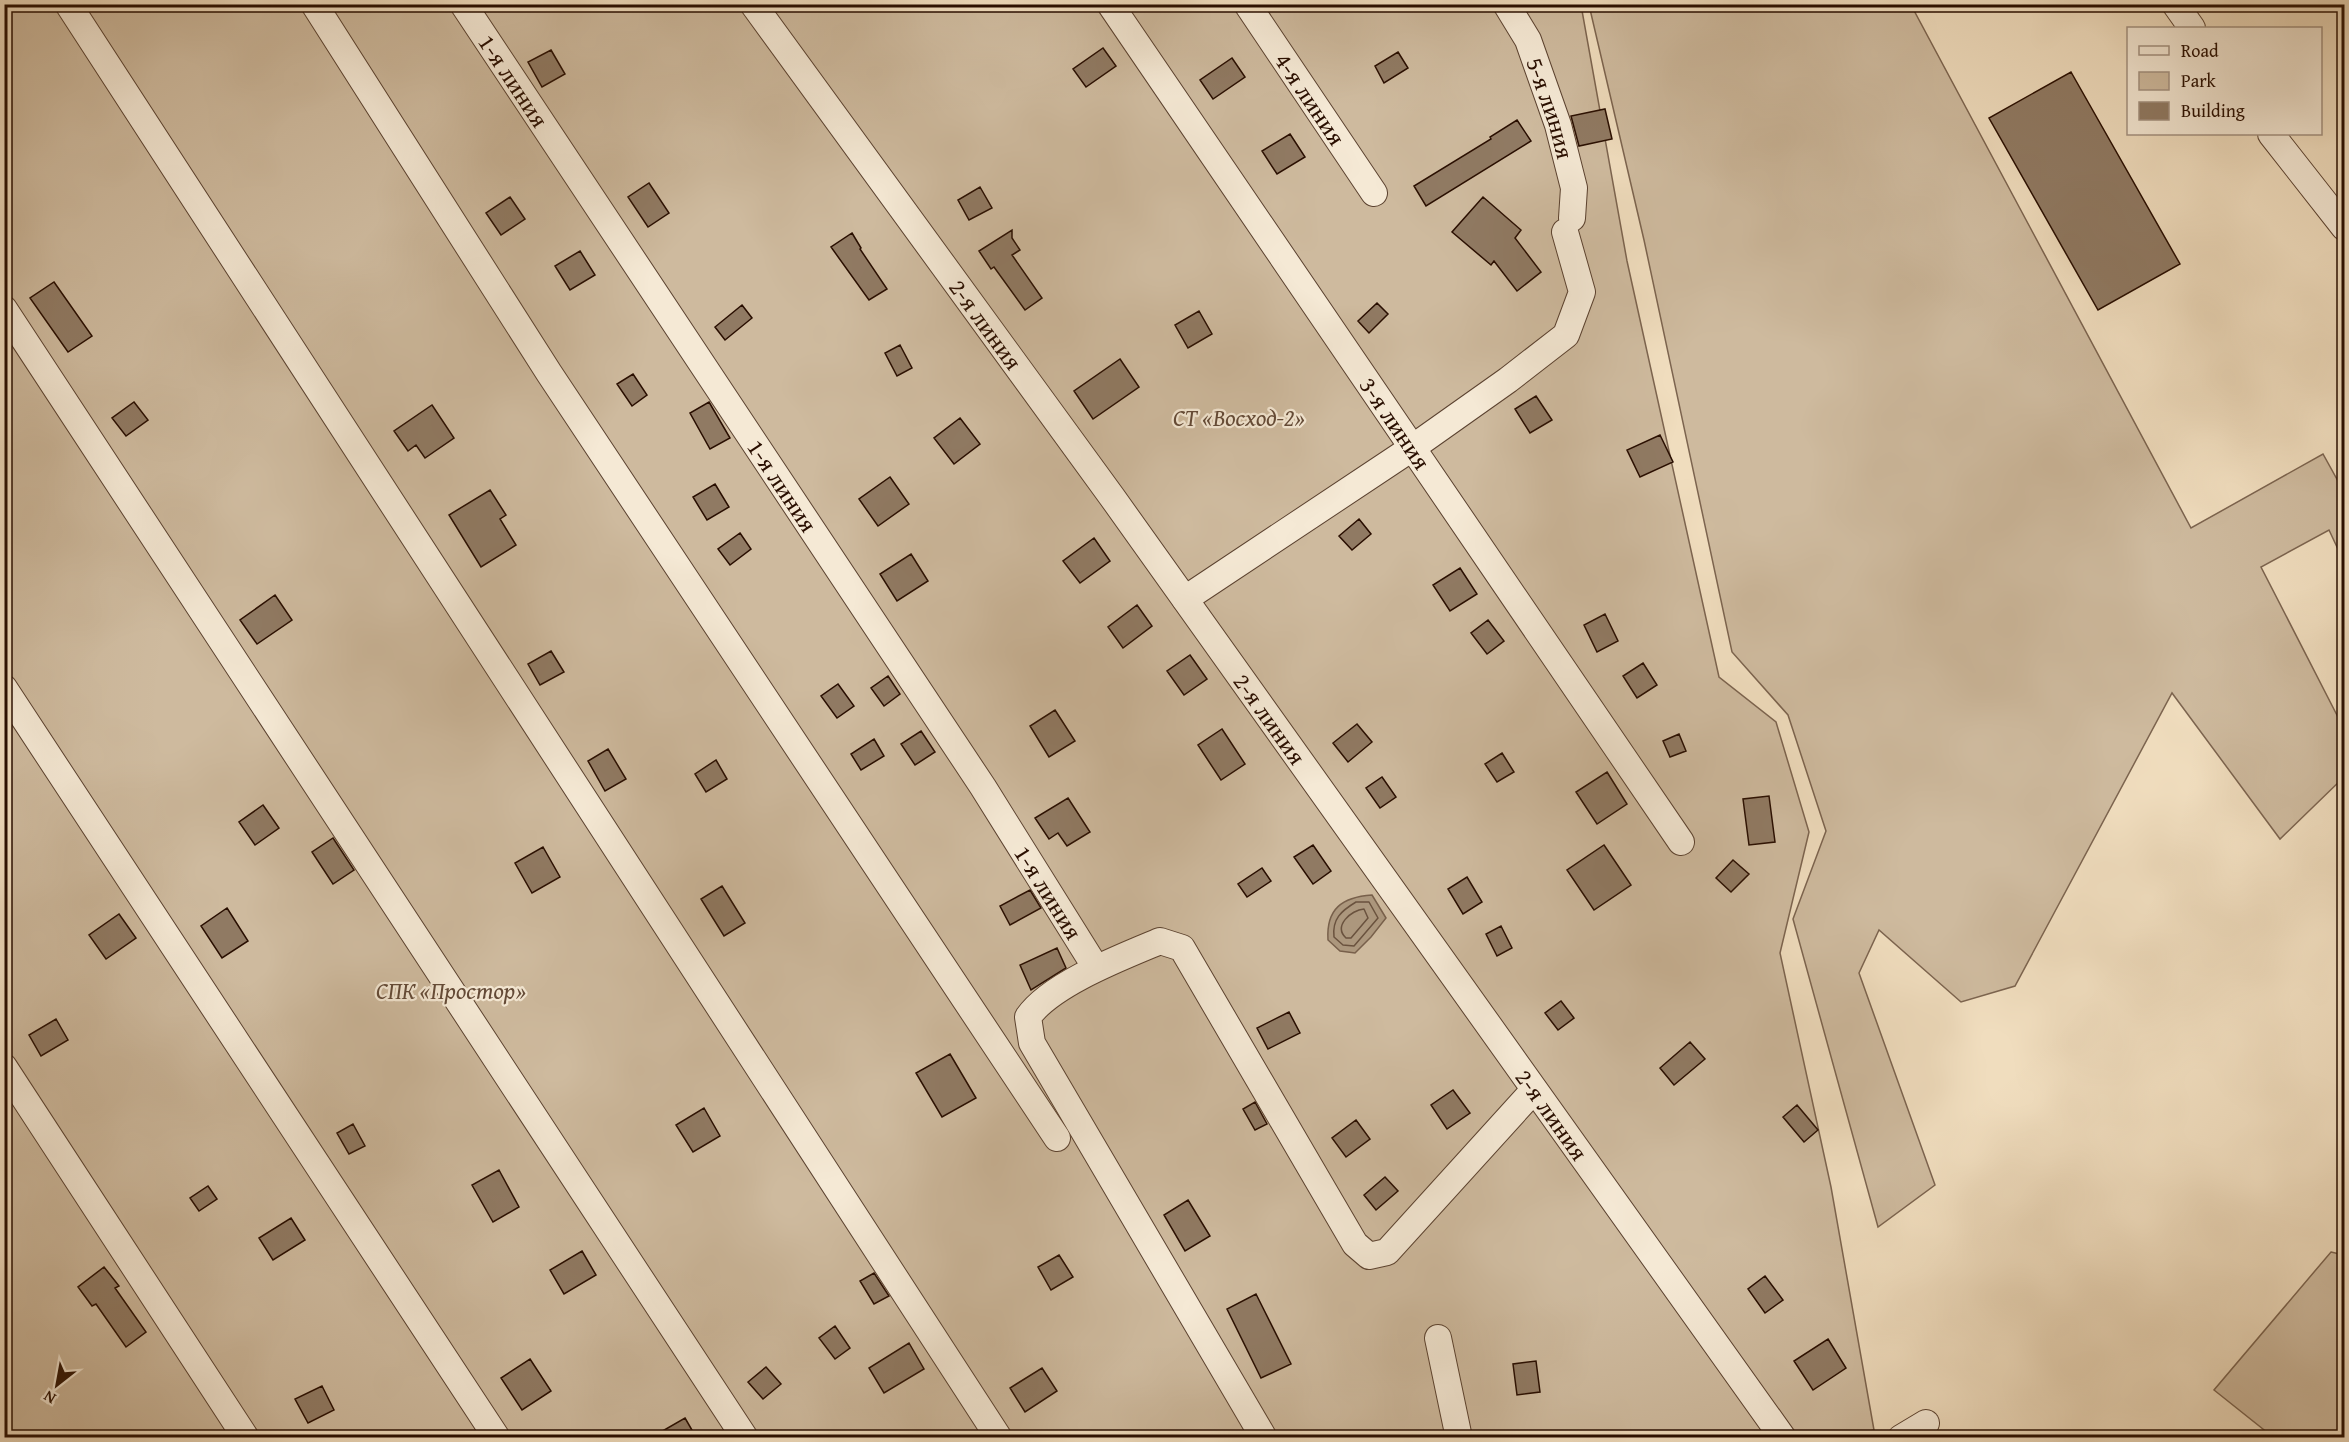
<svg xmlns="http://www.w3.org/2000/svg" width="2349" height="1442" font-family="'Gentium Book Plus',serif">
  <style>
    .green { fill: #ceba9e; stroke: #7c644f; stroke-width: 1.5 }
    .water { fill: #ac977d; stroke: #78604b; stroke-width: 1.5 }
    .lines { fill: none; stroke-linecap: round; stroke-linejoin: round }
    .shore { stroke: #6a523e; stroke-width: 1.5 }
    .building { fill: #907a63; stroke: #290e00; stroke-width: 1.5 }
    .minor-casing { stroke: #5b4230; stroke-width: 28 }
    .minor { stroke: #f5e9d5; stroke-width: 26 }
    .labels { text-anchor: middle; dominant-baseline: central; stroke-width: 4.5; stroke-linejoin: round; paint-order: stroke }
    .street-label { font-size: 24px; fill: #290e00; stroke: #f5e9d5 }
    .park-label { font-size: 24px; font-style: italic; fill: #634a37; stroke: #f5e9d5 }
  </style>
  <rect width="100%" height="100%" fill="#f0ddbe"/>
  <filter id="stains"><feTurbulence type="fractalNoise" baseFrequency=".00333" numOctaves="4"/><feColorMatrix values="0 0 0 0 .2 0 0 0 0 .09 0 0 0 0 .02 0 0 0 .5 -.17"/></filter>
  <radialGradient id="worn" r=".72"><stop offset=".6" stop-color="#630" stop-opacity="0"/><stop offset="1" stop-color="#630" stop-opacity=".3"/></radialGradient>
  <path class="green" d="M5,5H1581L1627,261L1719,677L1776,722L1809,832L1780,953L1831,1187L1874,1430L1846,1438H5Z
    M1589,5H1911L2191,528L2323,454L2344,492V562L2329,530L2261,567L2341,723L2344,721V777L2280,839L2172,693L2015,986L1961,1002L1879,930L1859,973L1935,1185L1878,1227L1793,919L1826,831L1788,715L1732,652L1644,240Z
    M2331,1252L2344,1255V1437H2273L2214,1390Z"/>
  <path class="water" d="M1372,895L1386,918L1371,937L1355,953L1340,951L1328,940C1326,909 1342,897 1372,895Z"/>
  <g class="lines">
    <path class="shore" d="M1356,902H1369L1378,918L1354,946L1343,945L1334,937C1332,919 1341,911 1356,902Z
      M1364,909L1368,918L1351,938H1346C1333,926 1351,910 1364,909Z"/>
  </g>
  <path class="building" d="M1103,48L1116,66L1086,87L1073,69Z
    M551,50L565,74L542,87L528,62Z
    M1398,52L1408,68L1384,83L1375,66Z
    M1232,58L1245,77L1213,99L1200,80Z
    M2071,72L2180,264L2098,310L1989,118Z
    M1605,109L1612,139L1579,146L1571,116Z
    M1517,120L1531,141L1426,206L1414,186L1491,139L1490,137Z
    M1290,134L1305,157L1277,174L1262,151Z
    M649,183L669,213L648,227L628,197Z
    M980,187L992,208L969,220L958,200Z
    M510,197L525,219L501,235L486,213Z
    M1483,197L1521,230L1515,238L1541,272L1517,291L1494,261L1491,265L1452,232Z
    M1012,230V238L1020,250L1012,255L1042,298L1025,310L994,267L991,269L979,251Z
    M852,233L861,248L860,249L887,289L869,300L831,247Z
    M580,251L595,275L570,290L555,266Z
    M54,282L92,336L68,352L30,298Z
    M1377,303L1388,314L1369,333L1358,321Z
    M742,305L752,318L725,340L715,327Z
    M1199,311L1212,334L1188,348L1175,325Z
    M900,345L912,368L897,376L885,353Z
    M1120,359L1139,387L1093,419L1074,391Z
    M633,374L647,395L632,406L617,384Z
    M1536,396L1552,420L1530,433L1515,409Z
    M134,402L148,420L126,436L112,418Z
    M709,402L730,438L710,449L690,413Z
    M432,405L454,438L425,458L416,445L408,451L394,431Z
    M960,418L980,444L954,464L934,438Z
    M1660,435L1673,462L1640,477L1627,450Z
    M890,477L909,504L878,526L859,499Z
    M715,484L729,507L707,520L693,497Z
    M490,490L506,515L500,519L516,545L481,567L449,515Z
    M1359,519L1371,534L1352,550L1339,536Z
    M740,533L751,549L730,565L718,549Z
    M1094,538L1110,561L1080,583L1063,561Z
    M911,554L928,581L897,601L880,574Z
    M1460,568L1477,594L1450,611L1433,585Z
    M275,595L292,620L257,644L240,620Z
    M1137,605L1152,626L1123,648L1108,627Z
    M1605,614L1618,641L1597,652L1584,625Z
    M1488,620L1504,641L1487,654L1471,633Z
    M551,651L564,672L540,685L528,664Z
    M1190,655L1207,679L1184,695L1167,671Z
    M1643,663L1657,685L1637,698L1623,676Z
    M888,676L900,694L884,706L871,688Z
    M838,684L854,706L837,718L821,696Z
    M1055,710L1075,741L1049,757L1030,726Z
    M1357,724L1372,742L1348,762L1333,743Z
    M1222,729L1245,764L1221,780L1198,745Z
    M921,731L935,752L915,765L901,744Z
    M1679,734L1686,751L1670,757L1663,741Z
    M874,739L884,756L861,770L851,754Z
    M608,749L626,779L605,791L588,761Z
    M1502,753L1514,772L1497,782L1485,764Z
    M716,760L727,779L706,792L695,774Z
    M1607,772L1627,804L1597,824L1576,792Z
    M1382,777L1396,797L1380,808L1366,788Z
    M1769,796L1775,842L1749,845L1743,799Z
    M1068,798L1090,832L1067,846L1058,833L1049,839L1035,818Z
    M263,805L279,828L255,845L239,822Z
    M333,838L354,870L333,884L312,852Z
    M1313,845L1331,871L1313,884L1294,857Z
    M1604,845L1631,885L1594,910L1567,870Z
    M543,847L560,877L532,893L515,863Z
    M1733,860L1749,874L1731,892L1716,878Z
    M1262,868L1271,881L1247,897L1238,884Z
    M1467,877L1482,902L1463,914L1448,889Z
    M722,886L745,923L724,936L701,899Z
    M1030,890L1041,908L1010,925L1000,906Z
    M227,908L248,941L222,958L201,926Z
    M119,914L136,938L106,959L89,935Z
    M1501,926L1512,948L1497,956L1486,934Z
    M1057,948L1066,968L1031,990L1020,965Z
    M1561,1001L1574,1018L1558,1030L1545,1013Z
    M1289,1012L1300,1033L1268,1049L1257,1028Z
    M56,1019L68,1040L41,1056L29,1035Z
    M1690,1042L1705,1059L1674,1085L1660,1068Z
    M950,1054L976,1098L942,1117L916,1073Z
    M1453,1090L1470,1113L1447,1129L1431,1105Z
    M1255,1102L1267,1124L1255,1130L1243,1109Z
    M1797,1105L1818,1130L1804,1142L1783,1117Z
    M704,1108L720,1136L693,1152L676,1125Z
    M1356,1120L1370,1139L1346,1157L1332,1138Z
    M353,1124L365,1146L349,1154L337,1133Z
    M499,1170L519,1207L493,1222L472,1185Z
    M1385,1177L1398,1191L1376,1210L1364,1195Z
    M208,1186L217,1199L199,1211L190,1198Z
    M1188,1200L1210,1236L1185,1251L1164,1215Z
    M291,1218L305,1240L273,1260L259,1238Z
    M582,1251L596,1275L564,1294L550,1270Z
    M1059,1255L1073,1277L1051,1290L1038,1267Z
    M104,1267L119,1286L115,1288L146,1332L126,1347L96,1304L92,1306L78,1287Z
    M874,1273L889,1296L874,1304L860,1281Z
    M1765,1276L1783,1300L1765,1313L1748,1289Z
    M1256,1294L1291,1364L1261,1378L1227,1309Z
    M835,1326L850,1348L835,1359L819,1338Z
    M1828,1339L1846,1368L1813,1390L1794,1361Z
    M909,1343L924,1369L884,1393L869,1368Z
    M530,1359L551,1391L522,1410L501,1378Z
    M1536,1361L1540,1392L1517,1395L1513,1364Z
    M766,1367L781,1384L763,1399L748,1382Z
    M1042,1368L1057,1391L1025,1412L1010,1388Z
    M322,1386L334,1410L308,1423L295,1399Z
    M685,1418L696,1437H652Z"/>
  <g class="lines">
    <defs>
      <g id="minor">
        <path d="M68,4L999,1438"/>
        <path d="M314,4L549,373L1057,1138"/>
        <path id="s1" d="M463,4L983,787L1096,968"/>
        <path id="s2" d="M753,4L1112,497L1783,1438"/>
        <path id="s3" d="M1110,4L1681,842"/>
        <path id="s4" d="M1247,4L1374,193"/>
        <path id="s5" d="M1506,4L1528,40L1558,125L1574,188L1572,218"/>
        <path d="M2175,4L2192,28"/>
        <path d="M2271,134L2344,227"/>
        <path d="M4,309L745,1438"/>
        <path d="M1185,599L1412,448L1508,380L1566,335L1582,292L1565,232"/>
        <path d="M4,688L497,1438"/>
        <path d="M4,1067L246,1438"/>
        <path d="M1438,1338L1459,1438"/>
        <path d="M1264,1438L1032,1043L1028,1017C1051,984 1122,957 1160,941L1182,948L1355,1244L1369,1256L1387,1252L1534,1090"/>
        <path d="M1901,1438L1926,1423"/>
      </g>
    </defs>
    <use href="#minor" class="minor-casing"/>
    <use href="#minor" class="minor"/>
  </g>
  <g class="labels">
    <g class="street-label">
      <text stroke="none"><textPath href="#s1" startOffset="92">1-я линия</textPath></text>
      <text stroke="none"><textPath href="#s4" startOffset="114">4-я линия</textPath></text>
      <text stroke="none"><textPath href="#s5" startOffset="114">5-я линия</textPath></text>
      <text stroke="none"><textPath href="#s2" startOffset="396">2-я линия</textPath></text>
      <text stroke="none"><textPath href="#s3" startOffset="507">3-я линия</textPath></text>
      <text stroke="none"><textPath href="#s1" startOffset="578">1-я линия</textPath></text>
      <text stroke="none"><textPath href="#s2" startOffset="882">2-я линия</textPath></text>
      <text stroke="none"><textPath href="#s1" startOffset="1064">1-я линия</textPath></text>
      <text stroke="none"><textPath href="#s2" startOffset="1368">2-я линия</textPath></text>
    </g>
    <g class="park-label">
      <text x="1239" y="417">СТ «Восход-2»</text>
      <text x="451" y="990">СПК «Простор»</text>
    </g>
  </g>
  <rect width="2349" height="1442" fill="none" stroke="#f0ddbe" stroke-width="24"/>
  <rect x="6" y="6" width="2337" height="1430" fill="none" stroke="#290e00" stroke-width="3"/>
  <rect x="12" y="12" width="2325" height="1418" fill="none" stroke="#290e00" stroke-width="1.5"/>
  <rect x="2127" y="27" width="195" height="108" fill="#f5e9d5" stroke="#a39180" stroke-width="1.5"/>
  <rect x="2139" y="46" width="30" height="9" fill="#f5e9d5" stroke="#a39180" stroke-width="1.5"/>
  <text x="2181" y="57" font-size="18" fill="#290e00">Road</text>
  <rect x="2139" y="72" width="30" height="18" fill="#ceba9e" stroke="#a39180" stroke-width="1.5"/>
  <text x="2181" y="87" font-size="18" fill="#290e00">Park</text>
  <rect x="2139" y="102" width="30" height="18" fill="#907a63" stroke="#a39180" stroke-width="1.5"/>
  <text x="2181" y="117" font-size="18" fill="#290e00">Building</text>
  <g transform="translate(57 1385) rotate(211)" stroke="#f5e9d5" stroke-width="4.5" paint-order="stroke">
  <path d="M0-4.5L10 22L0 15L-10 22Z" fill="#290e00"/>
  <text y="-9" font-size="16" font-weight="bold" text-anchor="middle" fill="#290e00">N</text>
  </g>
  <rect width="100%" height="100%" filter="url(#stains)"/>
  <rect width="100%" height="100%" fill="url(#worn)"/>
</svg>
